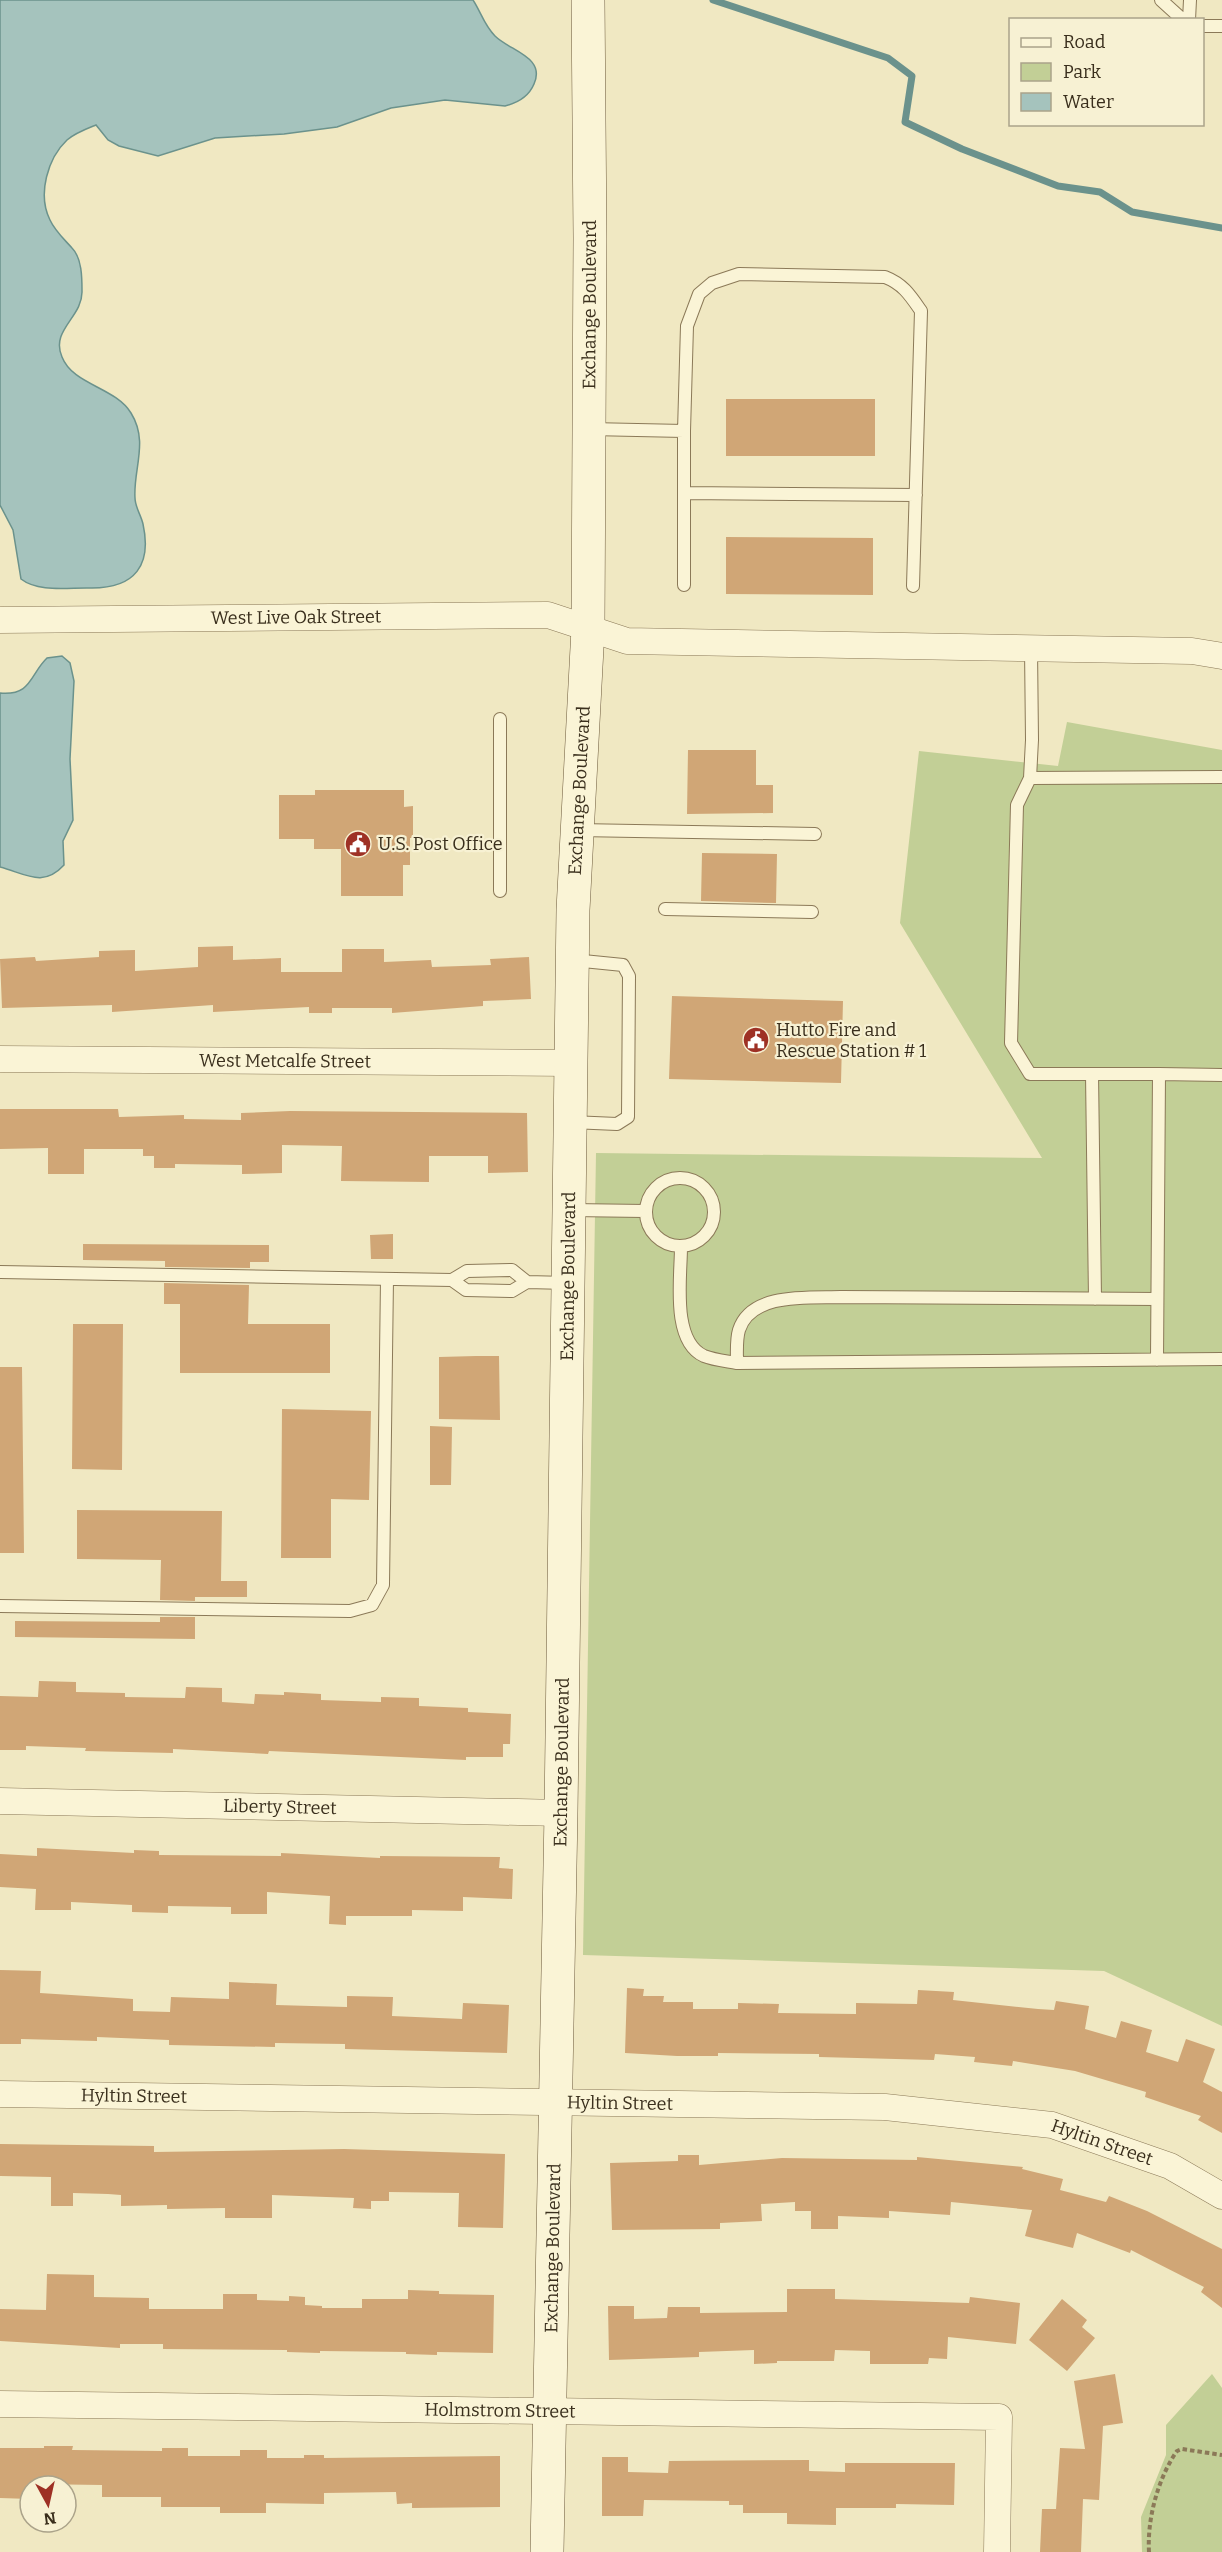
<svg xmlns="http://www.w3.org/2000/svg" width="1222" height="2552" font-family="Bitter,serif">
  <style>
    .green { fill: #c2cf96 }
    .water { fill: #a5c3bd; stroke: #6b928c; stroke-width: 1.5 }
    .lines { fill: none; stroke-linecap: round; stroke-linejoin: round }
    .stream { stroke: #6b928c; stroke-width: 7 }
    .building { fill: #d0a676 }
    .lane-casing { stroke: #8b7958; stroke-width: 14 }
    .street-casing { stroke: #8b7958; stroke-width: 27 }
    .secondary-casing { stroke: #6d5a3c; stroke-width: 34 }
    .path { stroke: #8b7958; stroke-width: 4; stroke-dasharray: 4.5 3; stroke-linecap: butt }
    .lane { stroke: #faf4d6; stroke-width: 12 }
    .street { stroke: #faf4d6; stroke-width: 26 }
    .secondary { stroke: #faf4d6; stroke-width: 33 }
    .labels { text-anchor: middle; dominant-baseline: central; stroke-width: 4.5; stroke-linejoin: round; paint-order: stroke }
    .street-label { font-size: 18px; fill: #3a2f1d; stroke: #f7f1d3 }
    .poi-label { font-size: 18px; fill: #3a2f1d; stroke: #f7f1d3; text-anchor: start }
  </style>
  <rect width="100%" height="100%" fill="#f0e8c2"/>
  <path class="green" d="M1067,722L1222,750V2026L1104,1971L583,1955L596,1153L1042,1158L900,923L919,751L1058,766Z
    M1212,2374L1222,2388V2552H1142L1141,2517L1166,2455V2425Z"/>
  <path class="water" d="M0,0H473C481,12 484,25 495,36C510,51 546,57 534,84C529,96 517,103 505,106L445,100L391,108L337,127L284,134L215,138L158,156L119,146L108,140L96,125C86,129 75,133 67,140C48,158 37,194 50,220C55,231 64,239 72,248C82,258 82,278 82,291C83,317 50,330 62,357C73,385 115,387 131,413C149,442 133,469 135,498C135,507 141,515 143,524C152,565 135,588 92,588C70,587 39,593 21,579L13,530L0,505Z
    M62,656L70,663L74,681L70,759L73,820L63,841L64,865C43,888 26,874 0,867V693C32,696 30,674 47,658Z"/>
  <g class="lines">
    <path class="stream" d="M713,0L888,58L912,76L905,122L962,149L1058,186L1100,192L1132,212L1222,228"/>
  </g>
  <path class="building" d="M726,399H875V456H726Z
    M726,537L873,538V595L726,594Z
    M688,750H756V785H773V813L687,814Z
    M315,790H404V807L413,806V838H410V865H403V896H341V849H314V839H279V795H315Z
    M702,853L777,854L776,903L701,901Z
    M233,946V960L281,958V972H342V949H384V962L431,960L432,967L491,965L490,959L529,957L531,999L483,1001V1006L392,1013V1008H332V1013H309V1007L213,1012V1005L112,1012V1005L2,1008L0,959L35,957L36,961L99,957V951L135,950V971L198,967V947Z
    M672,996L843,1001L841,1083L669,1079Z
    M0,1109H118L119,1117L184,1115V1119L241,1120V1113L290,1111L527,1113L528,1172L488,1173V1156H429V1182L341,1181L342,1146L282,1145V1173L242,1174V1165L175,1164V1168H154V1156H143V1149H84V1174H48V1148L0,1149Z
    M393,1234V1259H371L370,1235Z
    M83,1244L269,1245V1262H250V1268L165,1267V1261L83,1260Z
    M164,1283L249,1285L248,1324H330V1373H180V1304H164Z
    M73,1324H123L122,1470L72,1469Z
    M476,1356H499L500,1420L439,1419V1357Z
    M0,1367H22L24,1553H0Z
    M282,1409L371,1411L369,1500L331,1499V1558H281Z
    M430,1426L452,1427L451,1485H430Z
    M77,1510L222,1511L221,1581H247V1597H195V1601L160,1600L161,1560L77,1559Z
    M160,1617H195V1639L15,1637V1621L160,1622Z
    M39,1681L76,1682V1692L125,1693V1697L185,1698L186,1687L222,1688V1702L254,1704L255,1694L284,1695V1692L321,1694V1700L381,1702V1697L419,1698V1706L468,1708V1712L511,1714L510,1744H503V1757H466V1760L269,1751L268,1754L173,1749V1753L85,1751L86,1748L26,1746V1750H0V1696L38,1697Z
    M37,1848L134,1853V1850L159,1851V1855L281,1856V1853L380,1858V1856L500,1857L499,1868L513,1869L512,1899L463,1897V1911L412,1910V1916H346V1925L329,1924L330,1896L267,1892V1914H231V1907L168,1906V1913L132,1912V1905L71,1902V1910H35L36,1889L0,1887V1854L37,1856Z
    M0,1970L41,1971L40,1993L133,1999V2011L170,2012L171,1997L229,1999V1982L277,1984L276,2005L347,2007V1996L393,1997L392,2016L462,2019L463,2003L509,2005L507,2053L345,2049V2044L275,2043V2047L169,2045V2040L97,2037V2041L21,2039V2044H0Z
    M627,1988L644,1989L643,1996H664L663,2002H693V2009H738V2003L779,2004L778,2013L856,2014V2003L917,2004L918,1990L954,1992L953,2000L1038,2009L1054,2010L1056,2001L1089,2006L1085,2029L1116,2038L1121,2021L1152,2030L1146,2052L1178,2062L1186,2039L1215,2049L1203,2082L1222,2092V2133L1198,2120L1201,2116L1145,2097L1146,2092L1075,2071L1013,2061L1012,2066L974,2062L975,2057L935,2054L934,2060L819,2057V2054L718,2053V2056H677L625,2053Z
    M0,2144L154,2146V2152L344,2149L505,2154L503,2228L458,2227L459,2193L389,2192V2201H371V2209L353,2208L354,2198L272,2195V2218H225V2208L167,2209V2205L121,2206V2195L108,2194L73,2193V2206H51V2177L0,2176Z
    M678,2155H699V2165L782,2158L917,2160V2157L1023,2167L1022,2169L1063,2179L1060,2190L1106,2202L1109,2196L1147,2211L1222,2249V2308L1201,2292L1204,2287L1131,2250L1130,2253L1077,2233L1073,2248L1025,2236L1032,2210L951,2202L950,2215L889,2211V2218L838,2216V2229H811V2211H795V2202L761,2204L762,2221L720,2223V2229L612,2230L610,2163L678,2161Z
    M47,2274L94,2275V2297L149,2298V2309H223V2294H257V2300L289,2301V2296L305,2297V2305L322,2306V2308H362V2299H408V2290L439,2291V2294L494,2295L493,2353L437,2352V2355L406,2354V2352L320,2351V2353L287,2352V2350L163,2349V2344H120V2348L0,2341V2309L46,2310Z
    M787,2289H835V2299L969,2303L970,2297L1020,2303L1016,2344L948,2337L947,2359L929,2358L928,2364H870V2351L835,2350L834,2361H777V2363L754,2364V2350L699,2352V2357L609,2360L608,2306H634V2319L667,2318L668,2307H700V2313L787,2312Z
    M1062,2299L1087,2320L1082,2327L1095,2338L1067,2371L1029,2340Z
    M1115,2374L1123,2423L1103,2426L1099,2500L1083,2499L1081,2552H1040L1042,2509H1056L1060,2448L1085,2449L1074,2381Z
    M44,2446H73L72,2450L162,2451V2448H188V2456H240V2450H267V2458H304V2455H324V2458L500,2456V2507L412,2508V2503L397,2504L396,2492L324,2493V2504L266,2503V2513H220V2507H161V2497H102V2485L32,2484L30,2499L0,2498V2448H44Z
    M602,2457H628V2472L668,2473L669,2461L809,2460V2471L845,2472V2463H955L954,2505L896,2504V2508H836V2525L787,2524V2513H743V2505H729V2501L644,2500L643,2516H602Z"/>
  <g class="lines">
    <defs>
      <path id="lane" d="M1161,0L1183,20
        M1189,20L1190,0
        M1202,26H1222
        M590,429L684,431V585
        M684,431L687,326L699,294L712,283L739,274L885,277C903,284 910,295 921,311L913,586
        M685,493L916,495
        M500,719V891
        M1030,778L1032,740L1031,648
        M578,830L815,834
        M665,909L812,912
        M1092,1074L1095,1299
        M1159,1074H1030L1011,1043L1017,805L1030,778L1222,777
        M571,1122L617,1124L628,1117L629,976L623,965L573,960
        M646 1212a34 34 0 1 1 68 0a34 34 0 1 1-68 0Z
        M571,1210L645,1211
        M681,1247C681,1277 671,1341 704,1356C714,1360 726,1361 737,1363L1222,1359
        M0,1272L452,1280L467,1271L512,1270L527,1282
        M452,1280L466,1290L512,1291L527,1282L567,1283
        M1157,1360L1159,1074L1222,1075
        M737,1363C737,1352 736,1340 739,1330C751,1292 809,1298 841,1297L1157,1299
        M0,1606L350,1611L372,1605L383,1585L387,1279"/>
      <g id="street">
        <path id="s1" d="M0,620L548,615L627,641L1192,651L1222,656"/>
        <path id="s2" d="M0,1059L571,1063"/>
        <path id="s3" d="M0,1801L561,1813"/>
        <path id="s4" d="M0,2094L885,2107L1052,2125L1170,2166L1222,2196"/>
        <path id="s5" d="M0,2404L999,2417L997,2552"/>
      </g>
      <g id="secondary">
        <path id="s6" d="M547,2552L561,1813L573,910L588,629L590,238L588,0"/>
      </g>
    </defs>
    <use href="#lane" class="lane-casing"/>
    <use href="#street" class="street-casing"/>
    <use href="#secondary" class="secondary-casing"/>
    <path class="path" d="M1149,2552C1147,2519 1158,2478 1177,2451L1182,2449L1222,2455"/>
    <use href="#lane" class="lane"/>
    <use href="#street" class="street"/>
    <use href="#secondary" class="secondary"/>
  </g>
  <defs>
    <symbol id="civic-disc" viewBox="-11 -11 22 22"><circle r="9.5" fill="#9e3125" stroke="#f7f1d3"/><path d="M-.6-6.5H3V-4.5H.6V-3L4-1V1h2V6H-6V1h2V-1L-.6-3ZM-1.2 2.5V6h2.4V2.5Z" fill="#fff"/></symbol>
  </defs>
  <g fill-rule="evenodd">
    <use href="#civic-disc" x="343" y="829" width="30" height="30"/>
    <use href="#civic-disc" x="741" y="1025" width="30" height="30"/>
  </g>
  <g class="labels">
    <g class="street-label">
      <text stroke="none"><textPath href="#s6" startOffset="2248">Exchange Boulevard</textPath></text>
      <text stroke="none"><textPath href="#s1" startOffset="296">West Live Oak Street</textPath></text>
      <text stroke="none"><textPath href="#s6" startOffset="1762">Exchange Boulevard</textPath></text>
      <text stroke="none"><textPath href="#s2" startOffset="285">West Metcalfe Street</textPath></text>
      <text stroke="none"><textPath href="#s6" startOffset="1276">Exchange Boulevard</textPath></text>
      <text stroke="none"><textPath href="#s6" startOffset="790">Exchange Boulevard</textPath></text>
      <text stroke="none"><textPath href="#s3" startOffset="280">Liberty Street</textPath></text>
      <text stroke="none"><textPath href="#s4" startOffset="134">Hyltin Street</textPath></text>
      <text stroke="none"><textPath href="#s4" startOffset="620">Hyltin Street</textPath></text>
      <text stroke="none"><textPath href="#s4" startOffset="1106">Hyltin Street</textPath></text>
      <text stroke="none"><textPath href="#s6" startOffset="304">Exchange Boulevard</textPath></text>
      <text stroke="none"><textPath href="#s5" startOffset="500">Holmstrom Street</textPath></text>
    </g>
    <g class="poi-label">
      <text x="378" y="844">U.S. Post Office</text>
      <text x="776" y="1030">Hutto Fire and<tspan x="776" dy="21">Rescue Station # 1</tspan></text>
    </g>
  </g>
  <rect x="1009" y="18" width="195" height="108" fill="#f7f1d3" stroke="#aba38a" stroke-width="1.5"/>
  <rect x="1021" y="38" width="30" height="9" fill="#faf4d6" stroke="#aba38a" stroke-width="1.5"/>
  <text x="1063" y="48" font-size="18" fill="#3a2f1d">Road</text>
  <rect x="1021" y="63" width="30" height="18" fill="#c2cf96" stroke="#aba38a" stroke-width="1.5"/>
  <text x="1063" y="78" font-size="18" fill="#3a2f1d">Park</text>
  <rect x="1021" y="93" width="30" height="18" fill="#a5c3bd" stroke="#aba38a" stroke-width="1.5"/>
  <text x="1063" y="108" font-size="18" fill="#3a2f1d">Water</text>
  <g transform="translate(48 2504) rotate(172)"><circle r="28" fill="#f7f1d3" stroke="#aba38a" stroke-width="1.5"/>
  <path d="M0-4.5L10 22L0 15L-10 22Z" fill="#9e3125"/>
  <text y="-9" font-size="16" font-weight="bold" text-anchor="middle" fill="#3a2f1d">N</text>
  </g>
</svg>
